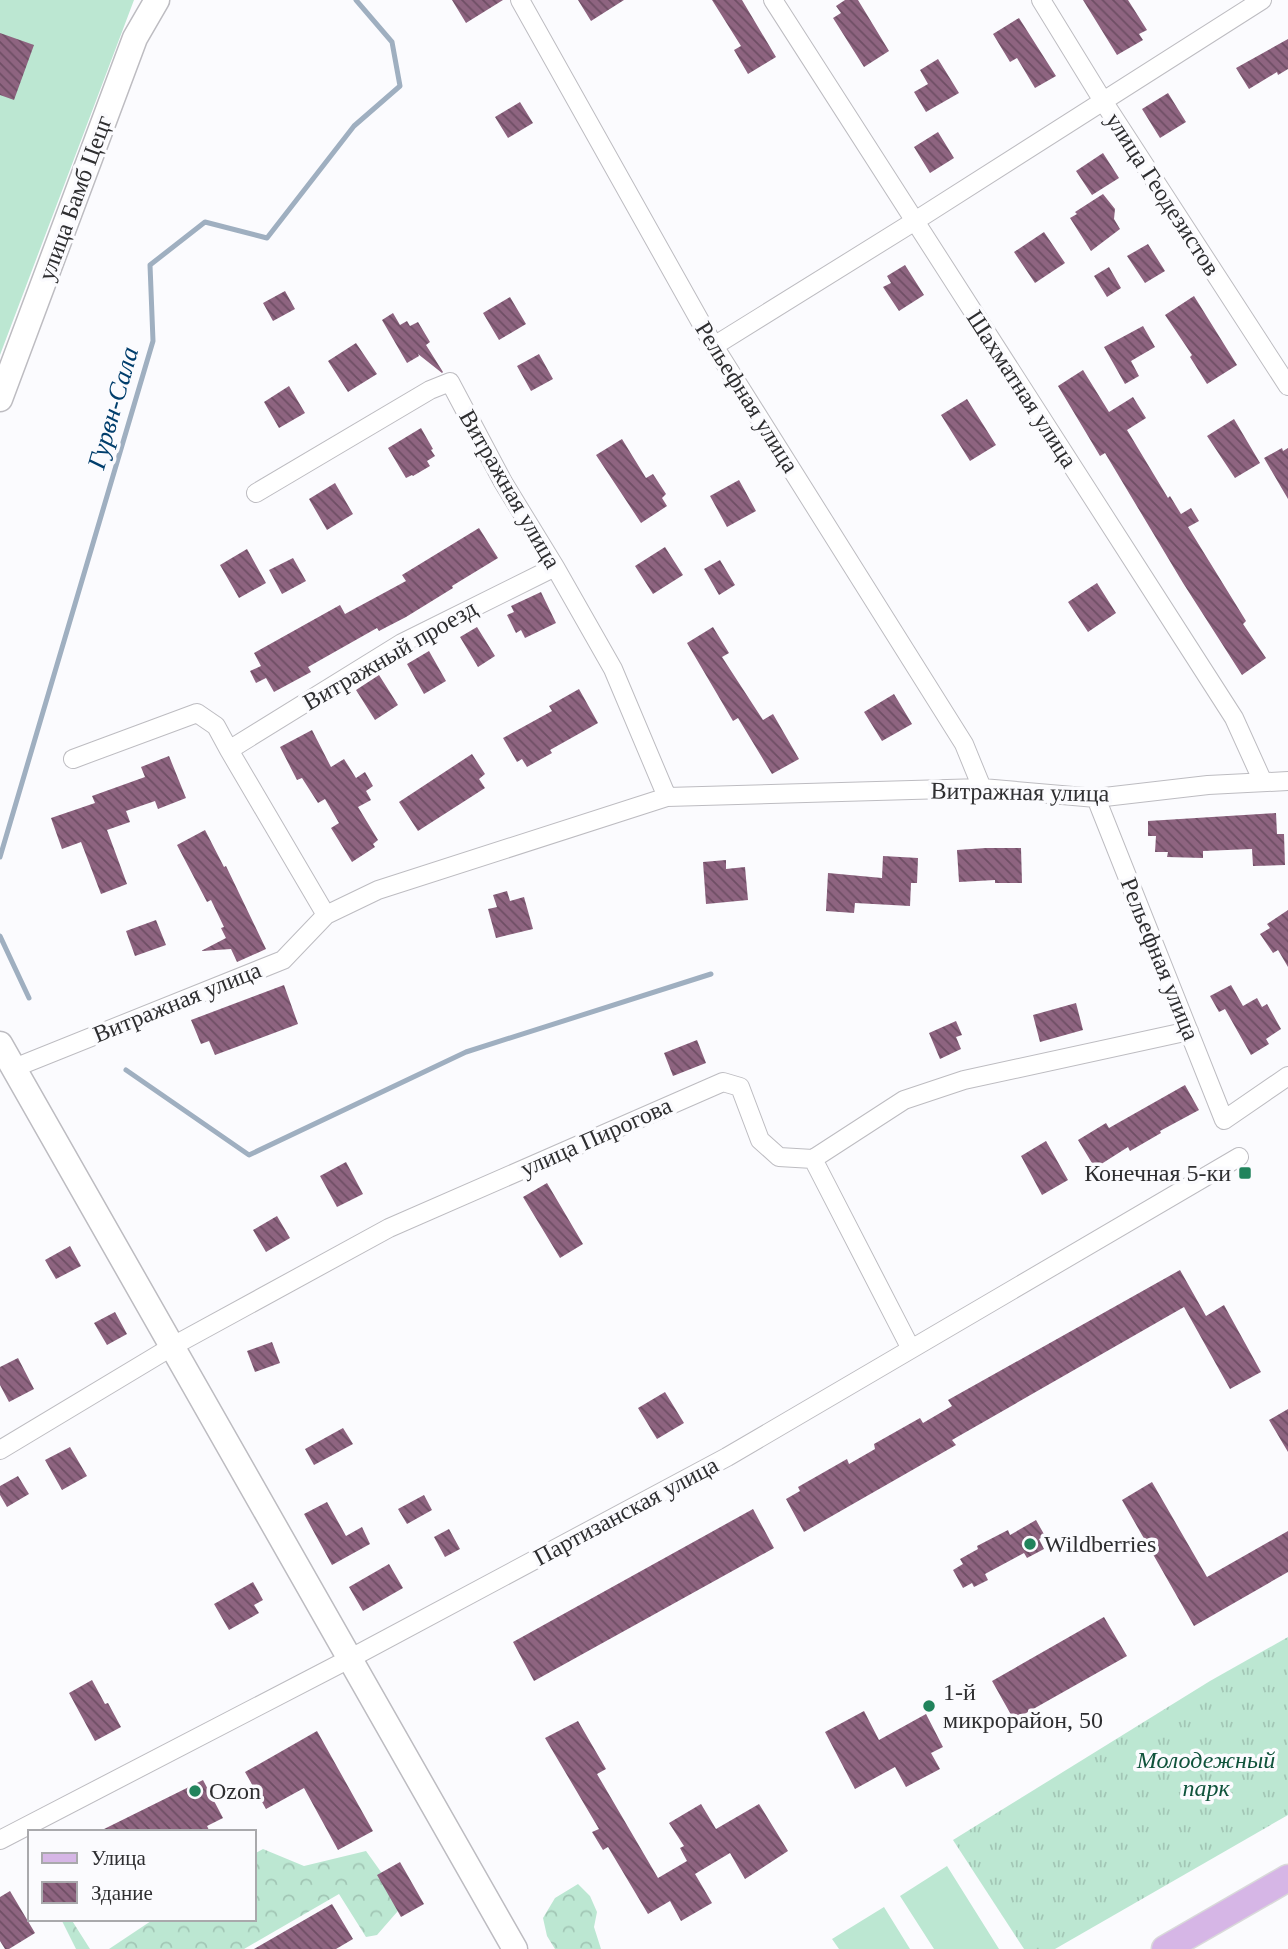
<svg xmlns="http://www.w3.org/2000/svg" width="1288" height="1949" font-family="Georgia,serif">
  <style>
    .grass { fill: url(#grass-tufts) }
    .forest { fill: url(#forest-crowns) }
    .garden { fill: #bce7d2 }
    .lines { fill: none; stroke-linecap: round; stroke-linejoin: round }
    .stream { stroke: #9fafc0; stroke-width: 5 }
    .building { fill: url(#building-back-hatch) }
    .minor-casing { stroke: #bdbcc1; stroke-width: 20 }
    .secondary-casing { stroke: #bdbcc1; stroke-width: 27 }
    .primary-casing { stroke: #d9d9da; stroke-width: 29 }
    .minor { stroke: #fff; stroke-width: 18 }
    .secondary { stroke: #fff; stroke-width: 24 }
    .primary { stroke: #d6b6e6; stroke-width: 26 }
    .poi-dot { fill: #21835c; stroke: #fbfbfe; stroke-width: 2.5 }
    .labels { text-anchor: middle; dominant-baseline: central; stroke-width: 7; stroke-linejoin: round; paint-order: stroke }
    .street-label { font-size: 24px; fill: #2e2e30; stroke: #fbfbfe }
    .poi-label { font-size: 24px; fill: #2e2e30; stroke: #fbfbfe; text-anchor: start }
    .park-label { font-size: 24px; font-style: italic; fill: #0f533b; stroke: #fbfbfe }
    .water-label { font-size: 26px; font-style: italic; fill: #013e6c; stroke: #fbfbfe }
  </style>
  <defs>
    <pattern id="grass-tufts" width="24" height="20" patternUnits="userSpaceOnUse" patternTransform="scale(1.75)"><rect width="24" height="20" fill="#bce7d2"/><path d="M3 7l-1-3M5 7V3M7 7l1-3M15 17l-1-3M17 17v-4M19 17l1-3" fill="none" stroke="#a2c6b5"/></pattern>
    <pattern id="forest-crowns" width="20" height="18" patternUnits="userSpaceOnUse" patternTransform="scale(1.75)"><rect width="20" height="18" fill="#bce7d2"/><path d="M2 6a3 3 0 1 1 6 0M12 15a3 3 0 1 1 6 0" fill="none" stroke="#a2c6b5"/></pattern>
    <pattern id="building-back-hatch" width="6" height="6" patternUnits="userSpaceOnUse" patternTransform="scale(1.75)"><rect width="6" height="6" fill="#8e6480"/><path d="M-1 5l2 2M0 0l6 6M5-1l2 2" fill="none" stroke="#6e4e64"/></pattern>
  </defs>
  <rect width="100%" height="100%" fill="#fbfbfe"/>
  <path class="grass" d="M1288,1637V1815L1055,1949H1024L953,1840L1210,1681Z"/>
  <path class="forest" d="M263,1849L304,1866L366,1851L404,1904L377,1935L366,1937L339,1894L244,1949H109L154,1919H254V1854Z
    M578,1884L590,1896L597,1912L594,1927L601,1949H555L547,1936L543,1918L555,1898Z
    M61,1919H71L90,1949H76Z"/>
  <path class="garden" d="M0,0H134L0,355Z
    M947,1866L999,1949H934L900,1896Z
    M884,1907L910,1949H839L832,1939Z"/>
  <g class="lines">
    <path class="stream" d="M0,857L153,341L150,265L205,222L267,238L354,126L400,86L392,42L356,0
      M0,936L29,998
      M126,1070L249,1155L466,1052L711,974"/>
  </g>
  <path class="building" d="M452,0H503L466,23Z
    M578,0H624L591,21Z
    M712,0H742L776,57L748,74L734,50L741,46Z
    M845,0H858L889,51L864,67L833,18L841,13L836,6Z
    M1083,0H1128L1147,30L1139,34L1143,40L1117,55Z
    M1019,18L1056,76L1035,88L1017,58L1010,62L993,34Z
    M0,33L34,45L14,100L0,95Z
    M1288,39V69L1278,75L1277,72L1249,89L1236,68Z
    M938,59L959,93L926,112L914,92L928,84L920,70Z
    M1168,93L1186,122L1160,138L1142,109Z
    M520,102L533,123L508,138L495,117Z
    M938,132L954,158L930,173L914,147Z
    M1103,153L1119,178L1092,195L1076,171Z
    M1103,194L1115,209L1114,219L1120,229L1091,251L1070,218L1077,214L1075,212Z
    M1044,232L1065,263L1035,283L1014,252Z
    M1148,244L1165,271L1145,283L1127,256Z
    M905,265L924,295L899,311L883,287L891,283L887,276Z
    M1109,267L1121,288L1107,297L1094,276Z
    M285,291L295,309L273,321L263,303Z
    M1194,296L1237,365L1207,384L1190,357L1192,355L1165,315Z
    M510,297L526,324L499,340L483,313Z
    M393,313L400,325L407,321L410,326L418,322L430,342L426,345L443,372L442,373L418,354L419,356L407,363L382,320Z
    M1143,326L1155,347L1131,361L1139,376L1125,384L1104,347Z
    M356,343L377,374L348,392L328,361Z
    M539,354L553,379L531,391L517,366Z
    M1083,370L1109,412L1133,397L1146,418L1127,430L1168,498L1170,496L1181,514L1191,508L1199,521L1188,527L1246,621L1243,624L1266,658L1242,675L1183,583L1105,453L1100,456L1058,386Z
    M289,386L305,413L279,428L264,402Z
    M967,399L996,445L970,461L941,415Z
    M1234,419L1260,463L1235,478L1207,436Z
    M421,428L433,449L431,450L435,456L427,461L430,466L413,476L412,475L406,478L388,448Z
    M622,439L646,478L653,474L666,494L662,498L667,506L641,523L596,455Z
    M1282,448L1283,451L1288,448V499L1264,458Z
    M739,480L756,511L727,527L710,496Z
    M335,483L353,514L327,530L309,499Z
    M479,528L498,558L452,586L453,588L406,617L379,631L377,628L308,667L311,672L274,692L266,678L256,683L250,671L261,666L254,653L340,605L345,614L406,581L402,575Z
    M665,547L683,575L653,594L635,566Z
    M247,549L266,583L239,598L220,565Z
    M293,558L306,581L282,594L269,570Z
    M720,560L735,585L719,595L704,569Z
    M1097,583L1116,613L1088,632L1068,602Z
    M541,592L556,623L525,638L521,630L516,633L507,615L514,612L511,606Z
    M477,627L495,656L478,667L460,637Z
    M713,627L729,653L722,657L763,720L773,714L799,759L772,774L738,718L733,721L687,643Z
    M429,651L446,681L424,694L407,664Z
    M379,675L398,705L375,720L356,690Z
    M579,689L598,723L550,750L552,753L527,767L522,759L517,762L503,738L552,711L549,706Z
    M894,694L912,724L882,741L864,712Z
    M312,730L331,767L344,759L356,778L365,772L373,786L366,791L371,800L358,807L378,840L373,844L375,847L352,862L331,828L339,823L325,799L318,803L302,778L297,780L280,747Z
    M472,754L485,774L479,779L485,788L418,831L399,802Z
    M169,756L186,798L158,809L155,801L126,811L130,822L107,830L127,884L101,894L81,842L62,849L51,818L95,803L92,796L145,777L141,767Z
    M1276,813L1277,834H1284L1285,865L1253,866L1252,849L1203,851V858L1167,857L1168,852H1155L1156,836H1148V821Z
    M205,830L224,867L226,866L266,949L237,962L231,949L201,951L226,938L221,928L224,927L211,900L207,902L177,845Z
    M986,848H1021L1022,883H995V880L959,882L957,850Z
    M883,856L918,858L917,883H911L910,906L855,903L854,913L826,911L828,873L882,878Z
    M726,860V869L745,867L748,900L706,904L703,862Z
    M507,891L510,901L524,897L533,929L496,938L488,909L497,907L493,895Z
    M1288,910V967L1278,950L1273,953L1260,934L1270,928L1267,924Z
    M156,920L166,945L135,956L126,931Z
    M284,985L298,1024L215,1055L209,1041L201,1044L191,1020Z
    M1231,985L1243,1006L1257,998L1262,1007L1267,1004L1281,1029L1266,1039L1269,1044L1251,1055L1225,1009L1219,1012L1210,996Z
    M1076,1003L1083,1030L1040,1042L1033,1015Z
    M956,1021L962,1035L956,1037L961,1049L940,1059L929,1033Z
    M697,1040L706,1063L673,1076L664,1053Z
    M1185,1085L1199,1110L1160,1131L1161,1133L1130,1151L1128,1147L1095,1168L1078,1140L1106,1123L1109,1128Z
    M1046,1141L1068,1180L1042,1195L1021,1156Z
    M346,1162L363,1194L337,1207L320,1176Z
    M547,1183L583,1244L560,1258L523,1197Z
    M277,1216L290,1238L266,1252L253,1230Z
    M70,1246L81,1266L56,1279L45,1260Z
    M1180,1270L1206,1316L1224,1305L1261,1372L1230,1389L1184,1307L952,1440L956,1445L804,1532L786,1499L800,1491L798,1487L847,1459L849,1464L875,1449L874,1444L920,1418L923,1423L952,1406L948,1400Z
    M115,1312L127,1334L107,1345L94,1323Z
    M272,1342L280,1363L255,1372L247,1351Z
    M18,1358L34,1389L9,1402L0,1385V1367Z
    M665,1392L684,1423L657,1439L638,1408Z
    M1288,1409V1452L1269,1420Z
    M343,1428L353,1444L314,1465L305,1449Z
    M70,1447L87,1476L62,1490L45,1460Z
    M18,1476L29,1494L7,1507L0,1495V1486Z
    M1152,1482L1207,1577L1288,1531V1572L1194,1626L1122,1500Z
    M424,1495L432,1510L407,1524L398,1509Z
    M327,1502L346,1536L362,1527L370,1544L332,1565L304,1514Z
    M753,1509L774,1548L534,1681L513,1642Z
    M1036,1520L1045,1536L1039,1539L1044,1549L1027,1558L1024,1553L985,1574L988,1580L974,1587L972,1583L963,1588L953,1570L963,1564L960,1559L978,1549L977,1546L1008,1530L1010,1535Z
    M449,1529L460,1549L445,1557L434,1537Z
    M389,1564L403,1588L363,1611L349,1587Z
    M253,1582L263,1600L254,1605L259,1613L229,1630L214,1604Z
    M1104,1617L1127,1656L1014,1720L992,1681Z
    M92,1680L105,1704L108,1703L121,1727L95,1741L69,1693Z
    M864,1711L879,1740L926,1714L943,1747L931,1753L940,1769L906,1787L895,1767L855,1789L825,1732Z
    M578,1721L606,1769L597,1774L658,1878L687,1861L680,1848L684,1846L669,1823L701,1804L716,1829L759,1804L788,1851L745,1879L730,1853L695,1874L712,1903L681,1921L670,1901L648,1914L608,1847L603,1850L592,1832L599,1829L545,1738Z
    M317,1731L373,1831L338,1850L304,1788L266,1809L245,1772Z
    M203,1780L223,1818L207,1826L210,1832H98Z
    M400,1862L424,1904L401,1917L377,1875Z
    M10,1891L35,1933L9,1949H5L0,1941V1897Z
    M332,1904L353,1939L336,1949H254Z"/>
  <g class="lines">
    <defs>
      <path id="minor" d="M520,0L714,346L964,744L982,788
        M773,0L1234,718L1263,782
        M1041,0L1103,101L1288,386
        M714,346L915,221L1262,0
        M256,493L430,390L450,382L503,482L555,567L613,669L667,797
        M229,750L402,643L555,567
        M73,759L197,713L216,726L229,750L326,915
        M1096,798L1224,1120L1288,1076
        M14,1068L283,960L326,915L378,890L667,797L982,788L1096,798L1208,785L1288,781
        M813,1159L911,1349
        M0,1450L173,1346L389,1228L723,1082L740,1087L760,1140L779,1157L813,1159L904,1100L964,1080L1189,1031
        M0,1840L351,1658L727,1457L1239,1157"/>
      <path id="secondary" d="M0,399L135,38L157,0
        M0,1044L515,1949"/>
      <path id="primary" d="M1165,1949L1288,1878"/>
    </defs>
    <use href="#minor" class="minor-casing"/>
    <use href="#secondary" class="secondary-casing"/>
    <use href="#primary" class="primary-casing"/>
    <use href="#minor" class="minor"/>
    <use href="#secondary" class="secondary"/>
    <use href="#primary" class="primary"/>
  </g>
  <g class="poi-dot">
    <rect x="1238" y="1166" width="14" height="14" rx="3.5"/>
    <circle cx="1030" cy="1544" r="7"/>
    <circle cx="929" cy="1706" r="7"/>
    <circle cx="195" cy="1791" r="7"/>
  </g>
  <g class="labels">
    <g class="street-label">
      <text transform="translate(1163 194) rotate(57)">улица Геодезистов</text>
      <text transform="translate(75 198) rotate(-70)">улица Бамб Цецг</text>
      <text transform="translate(1022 389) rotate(57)">Шахматная улица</text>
      <text transform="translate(747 397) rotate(58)">Рельефная улица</text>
      <text transform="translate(510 489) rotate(60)">Витражная улица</text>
      <text transform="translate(390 655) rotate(-30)">Витражный проезд</text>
      <text transform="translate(1020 792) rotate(1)">Витражная улица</text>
      <text transform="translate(1160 959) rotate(68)">Рельефная улица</text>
      <text transform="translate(177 1002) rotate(-22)">Витражная улица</text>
      <text transform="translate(596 1137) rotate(-24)">улица Пирогова</text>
      <text transform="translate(626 1511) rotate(-28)">Партизанская улица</text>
    </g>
    <g class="poi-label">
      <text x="1231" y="1173" text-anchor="end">Конечная 5-ки</text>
      <text x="1044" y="1544">Wildberries</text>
      <text x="943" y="1692">1-й<tspan x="943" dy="28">микрорайон, 50</tspan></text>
      <text x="209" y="1791">Ozon</text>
    </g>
    <g class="park-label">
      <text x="1206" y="1760">Молодежный<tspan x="1206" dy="28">парк</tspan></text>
    </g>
    <g class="water-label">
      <text transform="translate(113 408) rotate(-74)">Гурвн-Сала</text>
    </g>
  </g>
  <rect x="28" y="1830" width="228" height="91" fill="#fbfbfe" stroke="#a9a9ac" stroke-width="2"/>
  <rect x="42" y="1853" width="35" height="10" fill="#d6b6e6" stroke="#a9a9ac" stroke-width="2"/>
  <text x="91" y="1865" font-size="21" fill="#2e2e30">Улица</text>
  <rect x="42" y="1882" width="35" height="21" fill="url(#building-back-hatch)" stroke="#a9a9ac" stroke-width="2"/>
  <text x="91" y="1900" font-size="21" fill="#2e2e30">Здание</text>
</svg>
